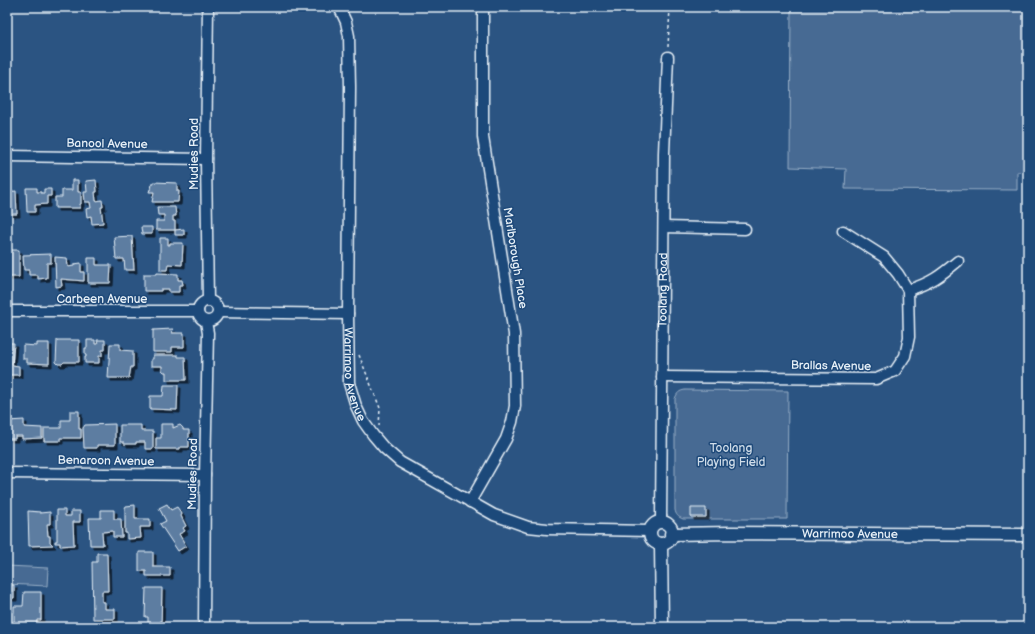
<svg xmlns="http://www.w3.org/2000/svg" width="1035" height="634" font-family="'Balsamiq Sans',sans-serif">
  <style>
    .green { fill: #476b93; stroke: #98aec6 }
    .building { fill: #5d7da1; stroke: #e8f1f8; filter: url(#shadow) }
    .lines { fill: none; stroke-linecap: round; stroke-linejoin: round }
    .minor-casing { stroke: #e8f1f8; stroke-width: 13 }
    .tertiary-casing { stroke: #e8f1f8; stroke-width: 15 }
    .path { stroke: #e8f1f8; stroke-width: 1.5; stroke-dasharray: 3 3; stroke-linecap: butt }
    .minor { stroke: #1f4a7a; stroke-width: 10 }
    .tertiary { stroke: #1f4a7a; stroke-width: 12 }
    .labels { text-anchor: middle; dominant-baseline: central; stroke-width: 3; stroke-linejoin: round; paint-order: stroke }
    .street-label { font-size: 12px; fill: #e8f1f8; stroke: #1f4a7a }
    .park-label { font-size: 12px; fill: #d0dde9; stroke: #1f4a7a }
  </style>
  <defs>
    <filter id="shadow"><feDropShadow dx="3" dy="3" stdDeviation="0" flood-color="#0009"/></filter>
  </defs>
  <rect width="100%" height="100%" fill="#2b5482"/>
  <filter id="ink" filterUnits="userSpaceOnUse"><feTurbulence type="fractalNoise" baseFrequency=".025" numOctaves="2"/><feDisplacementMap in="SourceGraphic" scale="8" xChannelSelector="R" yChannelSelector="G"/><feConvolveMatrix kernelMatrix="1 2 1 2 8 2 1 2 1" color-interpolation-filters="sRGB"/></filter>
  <g filter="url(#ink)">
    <path class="green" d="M791,7H1028V171L1017,172V190L845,189L846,169L790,167Z
      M685,390L788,391L787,519H683C678,517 676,515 675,510V399C677,393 679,391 685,390Z
      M7,566L48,568L47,586L7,584Z"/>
    <path class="building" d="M72,180H78V192H81V204H80V208H55V197H62V190H72Z
      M96,180L97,192H95L96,201L102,200L103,207H101L103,223L92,224L91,216L87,217L86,209L91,208L90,202H85L84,192H87L86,181Z
      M154,182L177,183V191H179L178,202H152L154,192H149L150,189H151L152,184H154Z
      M26,188H37V192H41V193H44V189H51V196H47V204L35,205V212H27Z
      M16,191L17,214H10V212H7V192Z
      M157,207H175L176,216H173V221H175V230L184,229V235H175V230H156V221H164V215H158Z
      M141,227H152V234H142Z
      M132,236L134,270H125L124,259H116L114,237Z
      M160,238H168V245H170V243H183L182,265L168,264L167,270H160Z
      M7,250H19V277H7Z
      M51,254V263H47V278L38,279V275H29V270H24L23,255Z
      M55,257L67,258L68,267L74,266V264L81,263V272H84V281L61,279L62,286L56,287Z
      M88,258H96V265H111L110,283H88Z
      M157,273L178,274V280H182L183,285H179V292H169V289H161V291H144V274H157Z
      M173,329L172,333H184V347H172V352H153V330Z
      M57,340H79V362H64L62,364H58L56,362Z
      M87,340H95V344H98L97,340H105V350H102V356H99V363H85V357H86V355H85V348H87Z
      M7,343H14L12,365L19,366V375H7Z
      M37,343H49V364L27,363V359H23V345L37,346Z
      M110,344H120V350L133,351V367H131L129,378H108Z
      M153,355H178V357H185L186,380H166V372H164L162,370V366H151V359H153Z
      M164,385H178L177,410L150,409V396H163Z
      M70,411H79V429H81V438H60V441H44V428H61V420H70Z
      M24,420V427L42,428V438L22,439V436H15V439H9L8,421Z
      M115,424V445H97V448H84L83,428L85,425Z
      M161,424H173V428L180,425L183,428V430H189V447H180V449H156V438H161Z
      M120,425H141V431H153V449H145V442H136V444H124V442H120Z
      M167,504L171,510L177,507L182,514L181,516L186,526L183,528L185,531L179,534L186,546L178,551L160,524L166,521L159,508Z
      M135,505V519H150V527H140L141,538L127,539V533H125V508L126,506Z
      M691,508H706V517H691Z
      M57,510H65V516H71V511H80V522H73L74,545L60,546V543H55V541H57Z
      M101,510H114V519H121L122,537H113V531L102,532L103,545H90L89,518H101Z
      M28,511L40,512V513L50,512V524H47L48,536H50V542L53,545L29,546Z
      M139,552H153V567H170V576H146V571H139Z
      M97,553H107L108,591H102V602H105V609H115V619H93L92,562H97Z
      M7,585H14V598H7Z
      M146,588H162L161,627H148V617H145Z
      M24,592H41V620H37L36,627H29V625H14V606H23Z"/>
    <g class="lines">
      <defs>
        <g id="minor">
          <path d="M208,7L206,159L208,301"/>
          <path id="s1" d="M339,7L346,22L349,36L350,87L348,314L349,383L356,406L363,421L373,435L384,448L400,462L494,515L528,527L547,529L650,531"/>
          <path d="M7,156L206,159"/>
          <path d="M664,227L745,229"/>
          <path d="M908,290C931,283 940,276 958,261"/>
          <circle cx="208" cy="311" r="10"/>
          <path d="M7,311H198"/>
          <path d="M219,312L348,314"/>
          <path d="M662,377L876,379L895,371L905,356L909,337L908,290L898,274L884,257L843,231"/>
          <path d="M7,473L205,475"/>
          <path d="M470,502L506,439L512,422L515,406L514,334L483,137V7"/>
          <path id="s2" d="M661,522L664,153L668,57"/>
          <path d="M204,627L205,475L208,333L206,322"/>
        </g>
        <g id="tertiary">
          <circle cx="661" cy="533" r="11"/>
          <path id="s3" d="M671,534L731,533L1028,535"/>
          <path d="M661,544L662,627"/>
        </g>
      </defs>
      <use href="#minor" class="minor-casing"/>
      <use href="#tertiary" class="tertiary-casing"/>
      <path class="path" d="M668,47L670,7
        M359,355L380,408L379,427"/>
      <use href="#minor" class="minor"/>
      <use href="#tertiary" class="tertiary"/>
    </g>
  </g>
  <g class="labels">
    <g class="street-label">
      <text transform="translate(107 144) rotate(1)">Banool Avenue</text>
      <text transform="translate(194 154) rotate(-90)">Mudies Road</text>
      <text transform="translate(515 258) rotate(81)">Marlborough Place</text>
      <text stroke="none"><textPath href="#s2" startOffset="232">Toolang Road</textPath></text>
      <text x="102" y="299">Carbeen Avenue</text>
      <text transform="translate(831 366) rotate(1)">Brallas Avenue</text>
      <text stroke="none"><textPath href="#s1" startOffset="370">Warrimoo Avenue</textPath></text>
      <text transform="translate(106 461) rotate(1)">Benaroon Avenue</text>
      <text transform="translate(193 474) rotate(-89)">Mudies Road</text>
      <text stroke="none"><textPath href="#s3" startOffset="179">Warrimoo Avenue</textPath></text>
    </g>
    <g class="park-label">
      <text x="731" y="448">Toolang<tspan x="731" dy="14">Playing Field</tspan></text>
    </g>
  </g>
  <rect width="1035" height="634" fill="none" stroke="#1f4a7a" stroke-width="24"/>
  <rect x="12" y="12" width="1011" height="610" fill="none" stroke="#e8f1f8" stroke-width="1.5" filter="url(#ink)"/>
</svg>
